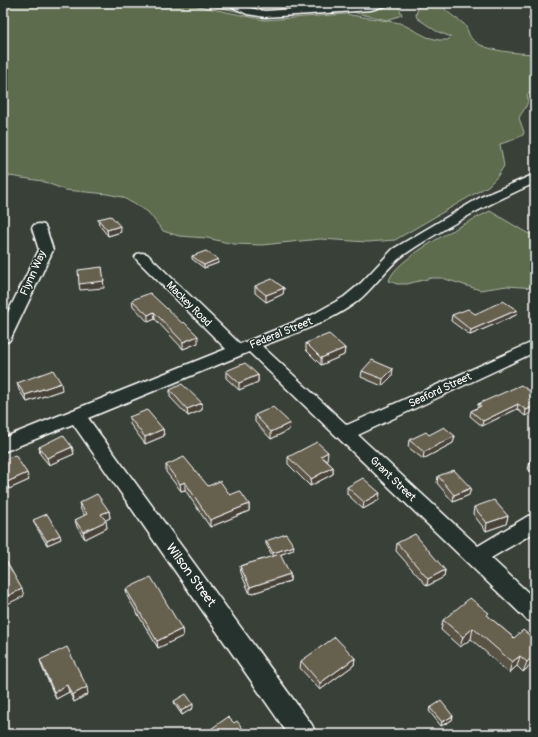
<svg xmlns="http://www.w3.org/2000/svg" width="538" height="737" font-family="Pangolin,sans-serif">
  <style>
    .green { fill: #5d6c4e; stroke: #aeb6a6 }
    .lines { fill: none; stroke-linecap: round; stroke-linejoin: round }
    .minor-casing { stroke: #fff; stroke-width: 3 }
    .minor { fill: #26332d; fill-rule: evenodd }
    .wall { fill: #585344; stroke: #fff }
    .shaded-wall { fill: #474337; stroke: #fff }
    .building { fill: #66604f; stroke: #fff }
    .labels { text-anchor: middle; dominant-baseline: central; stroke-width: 3; stroke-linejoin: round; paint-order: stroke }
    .street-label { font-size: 11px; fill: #fff; stroke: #26332d }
    .near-street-label { font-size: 13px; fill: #fff; stroke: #26332d }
  </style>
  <rect width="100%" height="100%" fill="#394037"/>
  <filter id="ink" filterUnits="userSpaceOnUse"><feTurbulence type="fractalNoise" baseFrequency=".025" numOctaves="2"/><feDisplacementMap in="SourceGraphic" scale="8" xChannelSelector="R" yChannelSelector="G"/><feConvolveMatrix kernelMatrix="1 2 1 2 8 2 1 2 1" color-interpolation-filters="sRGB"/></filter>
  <g filter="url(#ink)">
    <path class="green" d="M3,3H184L265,20L345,14L400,23L427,37L439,40H448L451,37L436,31L417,18L416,15L419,3H442C444,12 457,18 464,24C468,28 468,36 473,40C486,52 518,53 535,54V92L527,94C530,106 523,109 519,118L524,132L523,135L513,140L500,144L504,166L497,177L488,186L395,240L368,242L320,239L262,245L233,244L207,238L179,236L163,231L148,212L122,197L107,194L65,190L42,181L3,175Z
      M197,3H399L398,4L402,15L387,20L348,11L255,15Z
      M490,211L527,233L535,234V288L507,286L480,290L442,278H431L407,284H397L389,281C394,258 468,222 490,211Z"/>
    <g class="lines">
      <defs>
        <path id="minor" d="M224,3C238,3 251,9 265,11L389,3L388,5L371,10L265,17L247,14Z
          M531,17H535V23L530,19Z
          M535,174V183C490,203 446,226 405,254C386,267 374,289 355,303C328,323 293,334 262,346L347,425L535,341V352L358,435L478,546L528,516L535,514V532L491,558L535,599V623L527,620L249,352L88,418L312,725L316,734H288L73,424L3,452V438L226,349L137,260L135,257L137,254L142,253L147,254L240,344L312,315L344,297L361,283L393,249L481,197Z
          M39,224L44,225L46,228L53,250L11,338L9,341L3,343V322L39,250L32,228L34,225Z"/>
      </defs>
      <use href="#minor" class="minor-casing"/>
      <use href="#minor" class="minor"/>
    </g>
    <path class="wall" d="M98,219L121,232L108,236L99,225Z
      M192,256L218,259V263L204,268L192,259Z
      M255,286L284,288L283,294L266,302L255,293Z
      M132,300L182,323L198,343L183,349L155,319L148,322L133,306Z
      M517,310L516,315L470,335L451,321L452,315L475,314Z
      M306,343L345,348L344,355L321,365L306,350Z
      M226,371L258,375V382L239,390L226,378Z
      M362,371L392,376L382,386L361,377Z
      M17,383L62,390L27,402L19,390Z
      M170,390L202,403V410L188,416L170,397Z
      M535,395L525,416L517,409L482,426L470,416L471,411L478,408V404Z
      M255,415L289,430L271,439L255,422Z
      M129,417L163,429L164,436L145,444L130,424Z
      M429,435L455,436L453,443L423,459L408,447L409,440Z
      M39,447H72L74,454L49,465L40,454Z
      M288,457L327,460H326L333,467V474L310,486L288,464Z
      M3,460L29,480L9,489L3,480Z
      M535,460V475L528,469L530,462Z
      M166,465L208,486L249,504V511L210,527L185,490L181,491L166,472Z
      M438,476L471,488L469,495L453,502L437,483Z
      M347,487L379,500L363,509L347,494Z
      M79,503L109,511L110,518L105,520L107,528L85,539L77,527L75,520L85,516L81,510Z
      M474,507L508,516L506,524L486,531L473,514Z
      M33,520L61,539L47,545L34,523Z
      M266,541L293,550L279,555L290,574V581L250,594L241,573L240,566L273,557L266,544Z
      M397,543L445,570L444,577L427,586L396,551Z
      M126,589L182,629L183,636L158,648L127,596Z
      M488,616L514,638L535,640V661L523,672L517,666L509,673L471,639L460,647L441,630L443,620Z
      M355,658L354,665L320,690L300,668L301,661Z
      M40,660L88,694L74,702L69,692L56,699L42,667Z
      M174,701L193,708L182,715L175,705Z
      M430,708L453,716L452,720L441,726L429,711Z"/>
    <path class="shaded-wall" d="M120,226L121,232L108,236L107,230Z
      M218,259V263L204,268V265Z
      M102,267L104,288L80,290L79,284Z
      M284,288L283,294L266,302V295Z
      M517,310L516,315L470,335L471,330Z
      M154,312L155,319L148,322V315Z
      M198,336V343L183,349V342Z
      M345,348L344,355L321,365V358Z
      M393,369L392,376L382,386L383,379Z
      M258,375V382L239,390V383Z
      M61,383L62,390L27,402L25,395Z
      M202,403V410L188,416L187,409Z
      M518,404L517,409L482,426L483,421Z
      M535,406V411L525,416L526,410Z
      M290,423L289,430L271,439V432Z
      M163,429L164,436L145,444V437Z
      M455,436L453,443L423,459L424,452Z
      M72,447L74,454L49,465L47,458Z
      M328,452L327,460L321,463V456Z
      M333,467V474L310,486L311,479Z
      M27,473L29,480L9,489L7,482Z
      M185,482V490L181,491L180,484Z
      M471,488L469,495L453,502L454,495Z
      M380,493L379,500L363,509L364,502Z
      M249,504V511L210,527V520Z
      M109,511L110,518L102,522L101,514Z
      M508,516L506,524L486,531L487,523Z
      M106,521L107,528L85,539L83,532Z
      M60,535L61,539L47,545V541Z
      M294,546L293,550L273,557V553Z
      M445,570L444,577L427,586L428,579Z
      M290,574V581L250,594V587Z
      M22,589L24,596L3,606V598Z
      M473,628L471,639L460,647L463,637Z
      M182,629L183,636L158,648L157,641Z
      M535,654V661L523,672L527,662Z
      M520,656L517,666L509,673L512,662Z
      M355,658L354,665L320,690V683Z
      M67,685L69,692L56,699L54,692Z
      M87,687L88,694L74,702L72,695Z
      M193,704V708L182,715L181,711Z
      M453,716L452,720L441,726L442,722Z"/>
    <path class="building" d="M111,216L120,226L107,230L98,219Z
      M206,251L218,259L204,265L192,256Z
      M102,267L104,281L79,284L78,270Z
      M272,279L284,288L266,295L255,286Z
      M150,293L182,323L184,322L198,336L183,342L154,312L148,315L132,300Z
      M503,301L517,310L471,330L452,315L468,309L475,314Z
      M329,334L345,348L321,358L306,343Z
      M372,360L393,369L383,379L362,371Z
      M245,363L258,375L239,383L226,371Z
      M53,370L61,383L25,395L17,383Z
      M182,384L202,403L187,409L170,390Z
      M521,385L535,395V406L526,410L518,404L483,421L471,411L481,406L478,404Z
      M273,407L290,423L271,432L255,415Z
      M147,410L163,429L145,437L129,417Z
      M444,427L455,436L424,452L409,440L426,432L429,435Z
      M63,435L72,447L47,458L39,447Z
      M317,442L328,452L321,456L333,467L311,479L288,457Z
      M15,455L27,473L7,482L3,476V460Z
      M184,457L208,486L220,481L230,495L240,491L249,504L210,520L185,482L180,484L166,465Z
      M535,460V466L530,462Z
      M454,470L471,488L454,495L438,476Z
      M363,478L380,493L364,502L347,487Z
      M97,494L109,511L101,514L106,521L83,532L75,520L87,514L79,503Z
      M494,500L508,516L487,523L474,507Z
      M47,514L60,535L47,541L33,520Z
      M286,534L294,546L273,553L266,541Z
      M415,534L445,570L428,579L397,543Z
      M280,554L290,574L250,587L240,566Z
      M6,561L22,589L3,598V562Z
      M151,577L182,629L157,641L126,589Z
      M470,598L489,613L487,615L514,638L523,630L535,640V654L527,662L520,656L512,662L473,628L463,637L443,620Z
      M335,637L355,658L320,683L301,661Z
      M67,647L87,687L72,695L67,685L54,692L40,660Z
      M186,694L193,704L181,711L174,701Z
      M441,701L453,716L442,722L430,708Z
      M228,717L234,723L237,721L247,734H205V733Z"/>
  </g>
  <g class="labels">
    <g class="street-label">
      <text transform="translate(33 273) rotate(-66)">Flynn Way</text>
      <text transform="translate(189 304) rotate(45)">Mackey Road</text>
      <text transform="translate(281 333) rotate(-22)">Federal Street</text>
      <text transform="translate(440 390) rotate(-25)">Seaford Street</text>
      <text transform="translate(393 479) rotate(44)">Grant Street</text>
    </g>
    <g class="near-street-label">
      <text transform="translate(191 575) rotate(54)">Wilson Street</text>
    </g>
  </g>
  <rect width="538" height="737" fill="none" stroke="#26332d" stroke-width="16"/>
  <rect x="8" y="8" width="522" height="721" fill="none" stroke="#fff" stroke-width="1.5" filter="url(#ink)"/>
</svg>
